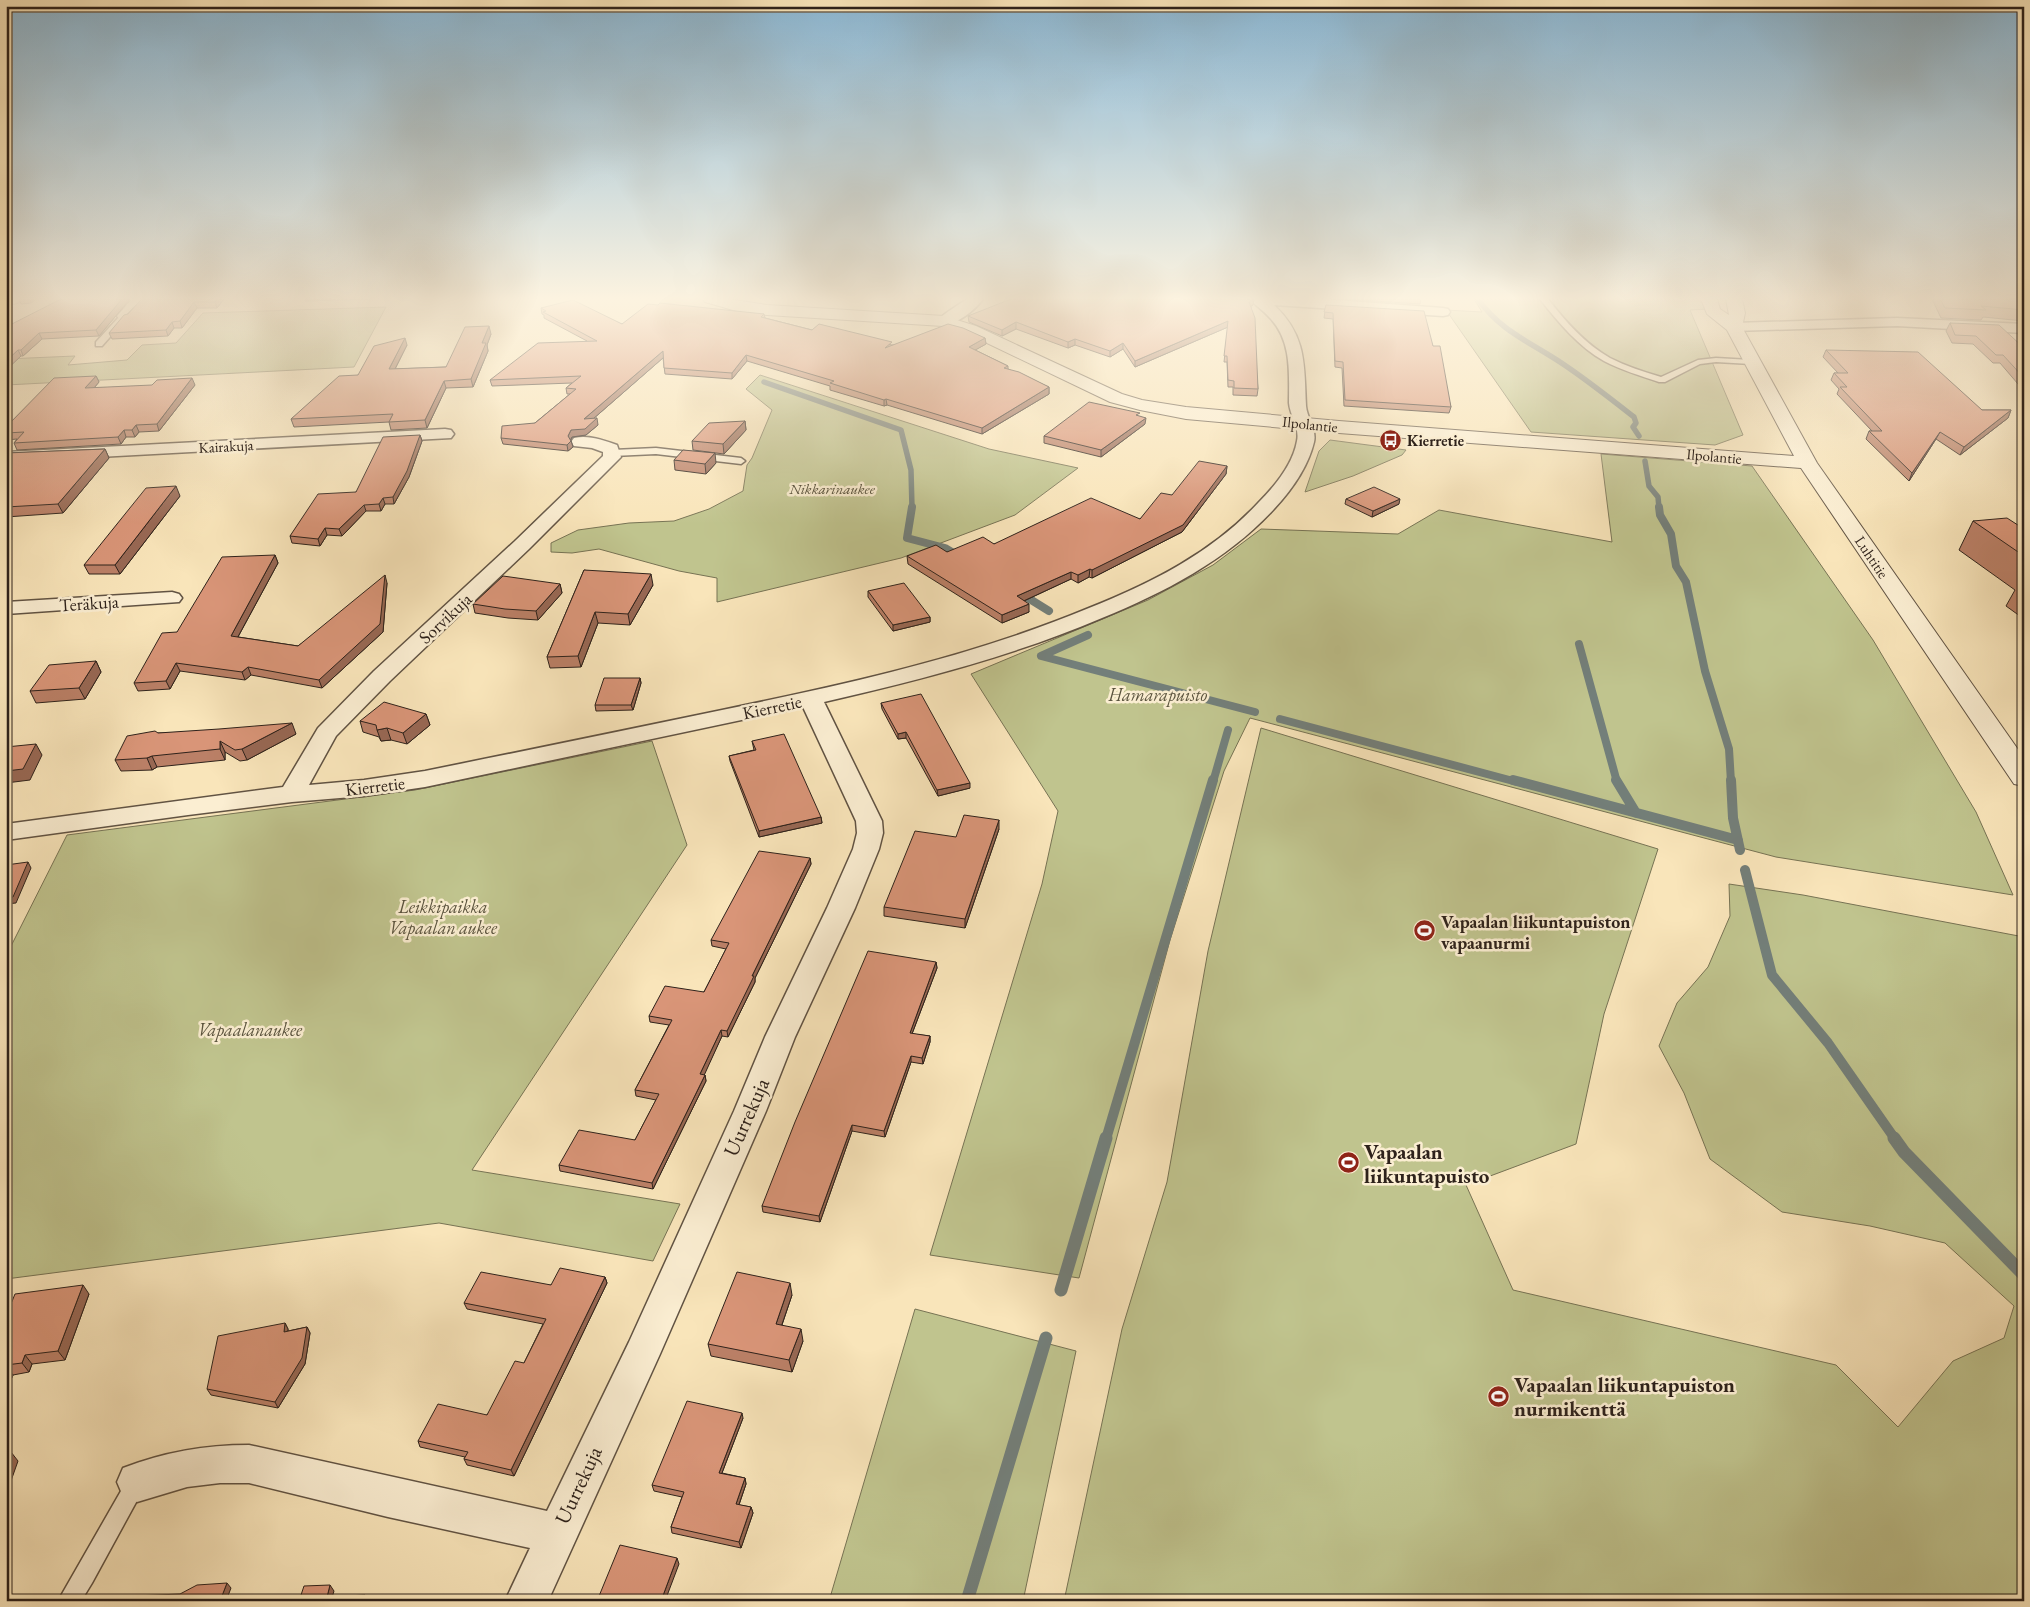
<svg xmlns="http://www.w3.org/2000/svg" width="2030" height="1607" font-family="'EB Garamond',serif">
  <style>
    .green { fill: #c0c48e; stroke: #777354 }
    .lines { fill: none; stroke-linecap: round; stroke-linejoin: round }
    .stream-far3 { stroke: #737f7a; stroke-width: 5.5 }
    .stream-far2 { stroke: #737f7a; stroke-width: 8 }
    .stream-far1 { stroke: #737f7a; stroke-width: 10 }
    .stream { stroke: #737f7a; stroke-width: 13 }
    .service-casing { stroke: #615343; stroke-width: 3 }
    .minor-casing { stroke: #615343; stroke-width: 3 }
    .tertiary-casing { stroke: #615343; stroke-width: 2 }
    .service { fill: #fbeed2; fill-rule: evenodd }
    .minor { fill: #fbeed2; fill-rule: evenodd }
    .tertiary { fill: #fbeed2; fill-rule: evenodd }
    .wall { fill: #bb8067; stroke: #2e221b }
    .shaded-wall { fill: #986854; stroke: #2e221b }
    .building { fill: #d99578; stroke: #2e221b }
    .labels { text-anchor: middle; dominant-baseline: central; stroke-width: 5; stroke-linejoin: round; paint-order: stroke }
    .far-street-label { font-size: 15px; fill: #2e221b; stroke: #fbeed2 }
    .far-poi-label { font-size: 15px; font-weight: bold; fill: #2e221b; stroke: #fbeed2; text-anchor: start }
    .far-park-label { font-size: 15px; font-style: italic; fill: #5a533e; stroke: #fbeed2 }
    .street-label { font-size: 18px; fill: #2e221b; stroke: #fbeed2 }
    .park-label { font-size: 18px; font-style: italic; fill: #5a533e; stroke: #fbeed2 }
    .poi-label { font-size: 18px; font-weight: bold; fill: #2e221b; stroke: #fbeed2; text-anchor: start }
    .near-street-label { font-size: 21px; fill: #2e221b; stroke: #fbeed2 }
    .near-poi-label { font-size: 21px; font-weight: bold; fill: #2e221b; stroke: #fbeed2; text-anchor: start }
  </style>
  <rect width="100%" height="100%" fill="#f9e5ba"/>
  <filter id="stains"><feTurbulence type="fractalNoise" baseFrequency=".004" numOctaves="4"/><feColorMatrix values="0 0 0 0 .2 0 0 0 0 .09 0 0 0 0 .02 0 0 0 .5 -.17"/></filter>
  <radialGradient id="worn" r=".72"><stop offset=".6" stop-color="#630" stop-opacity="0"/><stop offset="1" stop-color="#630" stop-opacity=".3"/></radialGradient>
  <path class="green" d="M1474,299H1704L1707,309L1690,310L1743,435L1715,445L1531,432L1446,310L1482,312Z
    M386,307L354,367L6,385V359L75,356L68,365L127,360L142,345L176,343L203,313Z
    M760,375L989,449L1078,468L1015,515L901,558L717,602V578L679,571L599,549L572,553L551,552V543L578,530L629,523L674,521L709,509L743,491L747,465L752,458L772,410L746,389Z
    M1330,440L1406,450L1402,455L1353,476L1305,492L1319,451Z
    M1601,454L1752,466L1873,640L1976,812L2013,895L1776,857L1250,718L1224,771L1170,940L1079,1278L930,1255L1042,884L1058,811L971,674L1148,600L1213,565L1261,529L1398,534L1439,510L1612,542Z
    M1261,728L1658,849L1604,1014L1576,1144L1466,1185L1513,1290L1836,1365L1898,1427L1953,1361L2004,1338L2014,1306L1945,1243L1870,1226L1782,1212L1710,1159L1684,1093L1659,1046L1677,1003L1708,967L1730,916L1729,884L1803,895L2024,937V1601H1064L1122,1329L1167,1182L1208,951Z
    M652,741L687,845L472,1170L680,1204L653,1261L439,1223L6,1279V956L67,835L415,790Z
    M915,1309L1076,1351L1023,1601H829Z"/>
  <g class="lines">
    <path class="stream-far3" d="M1478,299C1500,331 1532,343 1563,364C1587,380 1611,399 1634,417L1636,423L1633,427L1639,436
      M764,382L901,430L911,470L912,508
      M1645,461L1649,486L1658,497L1659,508"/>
    <path class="stream-far2" d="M912,507L907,538L945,548L960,557
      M1659,507L1660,515L1671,534L1676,566L1686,582L1705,671L1729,749L1731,782
      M1020,593L1049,611
      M1088,635L1041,656L1255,712
      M1579,644L1617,782
      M1280,719L1517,782
      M1213,782L1228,730"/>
    <path class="stream-far1" d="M1513,780L1738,840
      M1616,780L1636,813
      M1731,780L1733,818L1740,850
      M1745,870L1772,975L1828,1043L1895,1139
      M1106,1139L1213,780"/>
    <path class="stream" d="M1894,1138L1904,1152L2024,1275
      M1061,1290L1106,1138
      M967,1601L1046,1338"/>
    <defs>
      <path id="service" d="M1540,299H1548C1565,321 1585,344 1610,358C1626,366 1644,372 1661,377L1698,360L1716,358L1751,360L1755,362L1751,364L1716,362L1700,364L1665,382H1659C1641,376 1621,370 1604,361C1579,347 1558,322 1540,299Z
        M118,318L125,320L102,346H96V342Z
        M656,448L741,458L745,461L741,464L656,454L613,456L609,453L613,450Z
        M136,1474L143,1477L146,1484L92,1583L81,1601H58L129,1477Z"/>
      <path id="minor" d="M132,299H147L129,319H119L117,316Z
        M967,299H983C975,310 954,328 939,324L937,321C940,316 960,304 967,299Z
        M1250,299H1321L1443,308L1448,309L1450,312L1448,315L1443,316L1274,305C1307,336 1304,365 1306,406C1307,418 1317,430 1314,442C1308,467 1291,491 1274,509C1227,560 1165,592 1102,618C1013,656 919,680 824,702L882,821L883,833L879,849L855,908L795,1037L766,1111L660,1354L548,1601H505L530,1548L388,1517L249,1483H220L187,1487L137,1502L123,1496L117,1482L123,1468C164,1452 205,1445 249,1445L547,1511L629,1342L734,1111L765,1037L827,908L853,849L857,833L856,821L803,707L425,787L364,796L292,802L188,815L6,840V824L283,787L318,728L374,671L515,541L603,456V452L592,448L574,446L571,442L574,438C589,435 603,440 617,445L621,457L529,549L390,681L336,736L309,785L364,780L425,771C524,751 623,731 722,710C847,684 971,657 1089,608C1152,583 1213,552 1259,502C1275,486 1293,464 1297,441C1300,428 1290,416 1289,403C1289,373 1292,341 1270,318C1264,311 1256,306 1250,299Z
        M1897,318L2024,324V333L1897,326L1734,331L1729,330L1727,327L1729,324L1734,323Z
        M445,429L451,430L454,434L451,438L6,462V452Z
        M172,592L179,594L182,598L179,602L6,614V602Z"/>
      <path id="tertiary" d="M6,299H22L20,302L6,306Z
        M703,299H728L767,305L944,316L976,326L1122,394L1142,400L1186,407L1339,421L1794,456L1727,330L1707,314L1701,299H1717L1720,309L1729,315L1726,299H1742L1745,313L1742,327L1817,463L2024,758V786L2014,784L1801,468L1339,433L1186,419L1140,410L1110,402L964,332L943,326L767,315L740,312L705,302Z"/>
    </defs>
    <use href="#service" class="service-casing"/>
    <use href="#minor" class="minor-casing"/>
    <use href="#tertiary" class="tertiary-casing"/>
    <use href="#service" class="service"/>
    <use href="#minor" class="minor"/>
    <use href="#tertiary" class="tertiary"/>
  </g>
  <path class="wall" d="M19,299H36L31,303L21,304Z
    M130,299L99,336L42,339L23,356H21L6,370V327Z
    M142,299H224L217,308H197L182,328H174L168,336L112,339L109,333Z
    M305,299H370L305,301Z
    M1254,299L1253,305L1251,306L1258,389L1257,396L1233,395V387H1228L1227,362H1224L1228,327L1135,367L1123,349L1110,357L1075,345L1068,348L1016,329L1002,336L969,322L968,316Z
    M1345,299H1421L1420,304Z
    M1932,299H2024V321L1983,317L1981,320L1941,318Z
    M1326,305L1433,346L1451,407L1449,413L1344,406L1342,368L1335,367L1333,319L1324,318Z
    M541,308L622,324L764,314L765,318L812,330L892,345L985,338L986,344L975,350L1008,366V369L1049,387V394L982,434L887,405L884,406L830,390V386L747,361L732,379L665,374L663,358L593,419L598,425L586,435L572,437L571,440L573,447L568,451L503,444L501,438L535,423L570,394H567L566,388L572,383L492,386L490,380L587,341L544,318V315L542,314Z
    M1950,323L2024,348V391L2000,363H1993L1973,344L1952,343L1946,331Z
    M491,334L487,345L488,351L473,387L446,388L427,428L391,430L389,422L294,427L291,419L358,375L407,345L395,369L446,367Z
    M1826,350L1982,410H2011L2008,418L1960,455L1936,439L1909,481L1866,439L1869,431H1872L1837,394L1839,389L1831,380L1834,373H1838L1823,357Z
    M96,376L99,382L94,388L195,385L159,431L139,432L135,437H126L121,444L17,450L14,443L17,439L6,440V427Z
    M745,421L746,430L724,454L693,450L692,441Z
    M1145,424L1101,457L1044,443V436Z
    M420,435L422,441L409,477L394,504H385L381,511H366L342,536L327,535L320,546L292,543L290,536L356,492Z
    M105,449L109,458L63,513L6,517V453Z
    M674,460L716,463L706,474L675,470Z
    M1227,466L1226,474L1182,532L1092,578L1089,577L1078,583L1071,579L1024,601L1029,612L1002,623L908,564L907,556L947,552L1140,519L1172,495Z
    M180,496L120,574H89L84,565Z
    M1346,499L1399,504L1372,517L1345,504Z
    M1973,521L2024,529V619L2006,606L2015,590L1959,550Z
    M275,555L278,563L238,637L298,646L387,583L383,632L322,688L251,675L245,680L180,671L170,689L138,691L134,683L177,632Z
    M584,570L653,585L630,625L598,623L581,667L550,668L547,657Z
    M560,584L562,593L538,620L508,618L475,613L473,604Z
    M868,591L930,617V622L893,631L868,597Z
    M96,661L101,672L85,699L36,703L30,691Z
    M640,678L641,683L633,710L596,711L595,705Z
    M881,703L970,788L938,796L906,738L898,739L882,709Z
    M426,714L430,725L407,744L391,740L381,741L379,737L363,732L360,721Z
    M158,733L296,734L247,760L240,761L225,752V760L157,767L152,770L121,771L115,760Z
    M752,741L821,817L822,823L759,837L730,761L729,756L754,750Z
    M999,829L965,928L884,916V907L956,837Z
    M810,858L811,864L755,978V982L728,1037L722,1036L704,1074L705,1075L706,1081L653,1189L560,1171L559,1165L635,1140L656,1100L636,1096L635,1090L669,1025L650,1022L649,1016L704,992L726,949L712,946L711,940Z
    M936,962L937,968L912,1034L930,1036V1042L923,1064L911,1062L885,1137L852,1131L820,1222L763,1212L762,1206Z
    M605,1277L607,1283L514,1476L467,1465L464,1459L465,1457L420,1447L418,1441L487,1415L524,1363L543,1324L467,1309L464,1303L551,1285Z
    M89,1294L65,1360L32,1364L29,1372L13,1375L6,1391V1316Z
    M792,1295L782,1325L803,1341L792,1372L711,1356L708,1344Z
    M285,1323L288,1329V1331L307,1327L310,1333L305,1364L278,1408L211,1395L207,1389Z
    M743,1418L722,1473L745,1478L746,1484L739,1505L751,1507L753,1513L741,1548L672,1533L671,1527L682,1497L654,1491L652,1485Z"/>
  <path class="shaded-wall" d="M29,299H36L31,303Z
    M122,299H130L99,336L96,330Z
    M217,299H224L217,308L215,302Z
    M1254,299L1253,305L1248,308L1249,302Z
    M194,302L197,308L182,328L180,321Z
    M1228,321V327L1135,367V361Z
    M172,322L174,328L168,336L166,330Z
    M1016,322V329L1002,336V330Z
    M489,326L491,334L487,345L488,351L473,387L471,379L482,343Z
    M39,333L42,339L23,356L21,350Z
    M405,338L407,345L391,377L389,369Z
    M985,338L986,344L970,353L969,347Z
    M1075,339V345L1068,348V342Z
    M1123,343V349L1110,357V351Z
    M18,350L21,356L6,370V361Z
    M663,351L664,357L585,426L584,419Z
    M746,355L747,361L732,379V373Z
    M96,376L99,382L88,395L85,388Z
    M192,378L195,385L159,431L157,424Z
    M444,381L446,388L427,428L425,420Z
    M1049,387V394L982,434V428Z
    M886,399L887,405L884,406V400Z
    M2011,410L2008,418L1960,455L1964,447Z
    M597,418L598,425L586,435L572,437L569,442L568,436L571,430Z
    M1146,418L1145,424L1101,457V450Z
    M745,421L746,430L724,454L723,444Z
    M136,425L139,432L135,437L132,430Z
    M124,430L126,437L121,444L118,437Z
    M1940,432L1936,439L1909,481L1912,473Z
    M420,435L422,441L409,477L394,504L393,497Z
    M571,441L573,447L568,451L567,445Z
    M105,449L109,458L63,513L58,504Z
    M715,453L716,463L706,474L705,464Z
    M1227,466L1226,474L1182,532L1092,578V570Z
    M176,486L180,496L120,574L115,565Z
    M383,498L385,504L381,511L379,504Z
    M1400,499L1399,504L1372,517L1373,511Z
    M364,505L366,511L342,536L339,529Z
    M325,528L327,535L320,546L318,539Z
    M275,555L278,563L234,644L231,636Z
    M1090,569L1089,577L1078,583V575Z
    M1071,572V579L1017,604V596Z
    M651,574L653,585L630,625L628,614Z
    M385,575L387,583L383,632L322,688L319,680Z
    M560,584L562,593L538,620L536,611Z
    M1029,604V612L1002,623V615Z
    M595,612L598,623L581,667L578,656Z
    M930,617V622L893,631V625Z
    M96,661L101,672L85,699L79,688Z
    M176,663L180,671L170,689L166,681Z
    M248,667L251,675L245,680L242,672Z
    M640,678L641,683L633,710L631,705Z
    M426,714L430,725L407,744L403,733Z
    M292,723L296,734L247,760L242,749Z
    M387,728L391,740L381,741L377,730Z
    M906,732V738L898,739V734Z
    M220,741L225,752V760L220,749Z
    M36,744L42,755L30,780L6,783V771Z
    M152,756L157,767L152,770L147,758Z
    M970,783V788L938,796L937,790Z
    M821,817L822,823L759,837V831Z
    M999,820V829L965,928V919Z
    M810,858L811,864L755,978V982L728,1037L727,1031L752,976Z
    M28,862L31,868L16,903L6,904V898Z
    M936,962L937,968L910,1039V1033Z
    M721,1030L722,1036L702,1080L700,1074Z
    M930,1036V1042L923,1064L922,1058Z
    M911,1056V1062L885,1137L884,1131Z
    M705,1075L706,1081L653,1189L652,1183Z
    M852,1125V1131L820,1222L819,1216Z
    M605,1277L607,1283L514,1476L511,1470Z
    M790,1283L792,1295L778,1336L776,1324Z
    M83,1285L89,1294L65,1360L58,1351Z
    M285,1323L288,1329L287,1338L284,1332Z
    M307,1327L310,1333L305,1364L278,1408L275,1402Z
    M801,1329L803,1341L792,1372L789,1360Z
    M25,1355L32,1364L29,1372L22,1363Z
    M6,1366L13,1375L6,1391Z
    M742,1413L743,1418L720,1478L719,1473Z
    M11,1452L18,1461L6,1495V1465Z
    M745,1478L746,1484L737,1510L736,1504Z
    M751,1507L753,1513L741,1548L739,1542Z
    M677,1558L679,1564L665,1601H661Z
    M227,1583L231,1588L226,1601H220Z
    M330,1585L334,1591L331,1601L327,1597Z
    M365,1595L368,1600V1601H363Z"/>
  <path class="building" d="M61,299H122L96,330L39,333L21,350H18L6,361V327Z
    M142,299H217L215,302H194L180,321L172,322L166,330L109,333L124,315L128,314Z
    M1011,299H1248V300L1249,299H1254L1249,302L1255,318L1258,389L1234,388V381L1228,380L1227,356H1224L1228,321L1135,361L1123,343L1110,351L1075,339L1068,342L1016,322L1002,330L968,316Z
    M1940,299H2024V310L1981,306L1986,310L1945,308Z
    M573,300L622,324L648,304L658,305L660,303L764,314L761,317L812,330L819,324L892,342L885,348L948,324L963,328L985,338L969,347L1008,366L1004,368L1019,372L1049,387L982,428L886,399L884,400L830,383L834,381L746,355L732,373L664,368L663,351L584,419L597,418L585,429L571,430L568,436L571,441L567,445L501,438L502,426L535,423L576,389L566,388L581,376L490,380L538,343L597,341L543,312L546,311L541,308Z
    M1326,305L1424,311L1433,346H1440L1451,407L1345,400L1343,362L1335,361L1333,313L1324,312Z
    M1950,323L1999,325L2024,348V378L2003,355H1996L1976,336L1955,335Z
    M489,326L482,343H486L471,379L444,381L425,420L389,422L393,414L291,419L339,376L358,375L374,346L405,338L389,369L446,367L465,327Z
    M1826,350L1918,352L1982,410H2011L1964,447L1940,432L1912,473L1869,431H1882L1840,387H1847L1834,373H1848Z
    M96,376L85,388L152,385L157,380L192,378L157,424L136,425L132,430H124L118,437L14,443L24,432L6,433V427L54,378Z
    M1089,402L1140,413L1136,415L1146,418L1101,450L1044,436Z
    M745,421L723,444L692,441L709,423Z
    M420,435L407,471L393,497L383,498L379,504L364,505L339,529L325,528L318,539L290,536L318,494L356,492L383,437Z
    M105,449L58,504L6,507V453Z
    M683,450L715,453L705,464L674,460Z
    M1199,461L1227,466L1183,525L1092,570L1090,569L1078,575L1071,572L1017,596L1029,604L1002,615L907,556L936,545L947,552L983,537L994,544L1091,498L1140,519L1161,493L1172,495Z
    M176,486L115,565H84L146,488Z
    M1374,487L1400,499L1373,511L1346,499Z
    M2007,518L2024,529V556L1973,521Z
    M275,555L231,636L298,646L385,575L380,624L319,680L248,667L242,672L176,663L166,681L134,683L162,633L177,632L222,557Z
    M584,570L651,574L628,614L595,612L578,656L547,657Z
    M503,576L560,584L536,611L505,609L473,604Z
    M904,583L930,617L893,625L868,591Z
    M96,661L79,688L30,691L49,665Z
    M604,678H640L631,705H595Z
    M921,694L970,783L937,790L906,732L898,734L881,703Z
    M384,702L426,714L403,733L387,728L377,730L376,725L360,721Z
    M292,723L242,749L235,750L220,741V749L152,756L147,758L115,760L127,736L155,731L158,733L219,729Z
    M784,734L821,817L759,831L729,756L756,750L752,741Z
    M36,744L23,769L6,771V747Z
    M964,815L999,820L965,919L884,907L915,831L956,837Z
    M759,851L810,858L752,976H754L727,1031L721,1030L700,1074L705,1075L652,1183L559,1165L579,1130L635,1140L659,1094L635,1090L672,1020L649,1016L665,986L704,992L729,943L711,940Z
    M28,862L13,897L6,898V865Z
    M868,951L936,962L910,1033L930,1036L922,1058L911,1056L884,1131L852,1125L819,1216L762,1206L795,1122Z
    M560,1268L605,1277L511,1470L464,1459L468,1452L418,1441L438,1404L487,1415L515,1361L524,1363L546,1319L464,1303L481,1272L551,1285Z
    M737,1272L790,1283L776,1324L801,1329L789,1360L708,1344Z
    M83,1285L58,1351L25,1355L22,1363L6,1365V1316L15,1294Z
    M285,1323L284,1332L307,1327L302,1358L275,1402L207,1389L218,1336Z
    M687,1401L742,1413L719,1473L745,1478L736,1504L751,1507L739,1542L671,1527L684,1492L652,1485Z
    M11,1452L6,1465V1453Z
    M620,1545L677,1558L661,1601H597Z
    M227,1583L220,1601H132L134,1596L180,1594L197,1585Z
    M330,1585L327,1597L365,1595L363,1601H299L304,1586Z"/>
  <linearGradient id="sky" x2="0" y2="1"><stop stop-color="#8bb8d5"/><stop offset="0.57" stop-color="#fcf3e0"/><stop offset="1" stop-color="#fcf3e0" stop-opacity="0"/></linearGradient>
  <rect width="2030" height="524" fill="url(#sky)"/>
  <defs>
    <symbol id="bus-disc" viewBox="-11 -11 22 22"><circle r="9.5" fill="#8f2418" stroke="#fbeed2"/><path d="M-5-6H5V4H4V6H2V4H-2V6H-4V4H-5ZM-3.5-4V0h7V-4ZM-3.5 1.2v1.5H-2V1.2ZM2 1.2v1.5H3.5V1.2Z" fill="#fff"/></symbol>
    <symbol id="stadium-disc" viewBox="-11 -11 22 22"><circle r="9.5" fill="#8f2418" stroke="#fbeed2"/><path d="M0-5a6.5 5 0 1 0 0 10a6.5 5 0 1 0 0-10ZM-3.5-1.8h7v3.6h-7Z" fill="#fff"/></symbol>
  </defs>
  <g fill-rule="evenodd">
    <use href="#bus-disc" x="1378" y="428" width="25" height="25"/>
    <use href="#stadium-disc" x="1412" y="918" width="25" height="25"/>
    <use href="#stadium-disc" x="1336" y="1150" width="25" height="25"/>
    <use href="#stadium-disc" x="1486" y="1384" width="25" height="25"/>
  </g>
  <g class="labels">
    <g class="far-street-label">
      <text transform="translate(1310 424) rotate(6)">Ilpolantie</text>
      <text transform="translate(226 446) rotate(-3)">Kairakuja</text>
      <text transform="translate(1714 456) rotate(5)">Ilpolantie</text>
      <text transform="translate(1872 557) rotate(56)">Luhtitie</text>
    </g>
    <g class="far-poi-label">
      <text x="1407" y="440">Kierretie</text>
    </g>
    <g class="far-park-label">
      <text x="832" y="488">Nikkarinaukee</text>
    </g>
    <g class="street-label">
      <text transform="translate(89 603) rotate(-4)">Teräkuja</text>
      <text transform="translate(445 618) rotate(-43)">Sorvikuja</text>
      <text transform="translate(772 707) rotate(-12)">Kierretie</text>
      <text transform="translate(375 786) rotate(-7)">Kierretie</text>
    </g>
    <g class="park-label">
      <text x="1158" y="694">Hamarapuisto</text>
      <text x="443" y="906">Leikkipaikka<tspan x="443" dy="21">Vapaalan aukee</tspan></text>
      <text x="250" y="1029">Vapaalanaukee</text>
    </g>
    <g class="poi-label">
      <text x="1441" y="921">Vapaalan liikuntapuiston<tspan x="1441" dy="21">vapaanurmi</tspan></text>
    </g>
    <g class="near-street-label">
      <text transform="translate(746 1117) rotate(-66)">Uurrekuja</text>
      <text transform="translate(578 1485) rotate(-65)">Uurrekuja</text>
    </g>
    <g class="near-poi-label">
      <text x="1364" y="1151">Vapaalan<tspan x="1364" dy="24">liikuntapuisto</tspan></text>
      <text x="1514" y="1384">Vapaalan liikuntapuiston<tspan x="1514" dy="24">nurmikenttä</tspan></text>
    </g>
  </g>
  <rect width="2030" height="1607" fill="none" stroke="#f9e5ba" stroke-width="25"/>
  <rect x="8" y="8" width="2015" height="1592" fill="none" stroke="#2e221b" stroke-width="2.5"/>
  <rect x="12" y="12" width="2005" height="1582" fill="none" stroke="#2e221b"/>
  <rect width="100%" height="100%" filter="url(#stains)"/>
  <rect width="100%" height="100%" fill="url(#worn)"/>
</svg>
